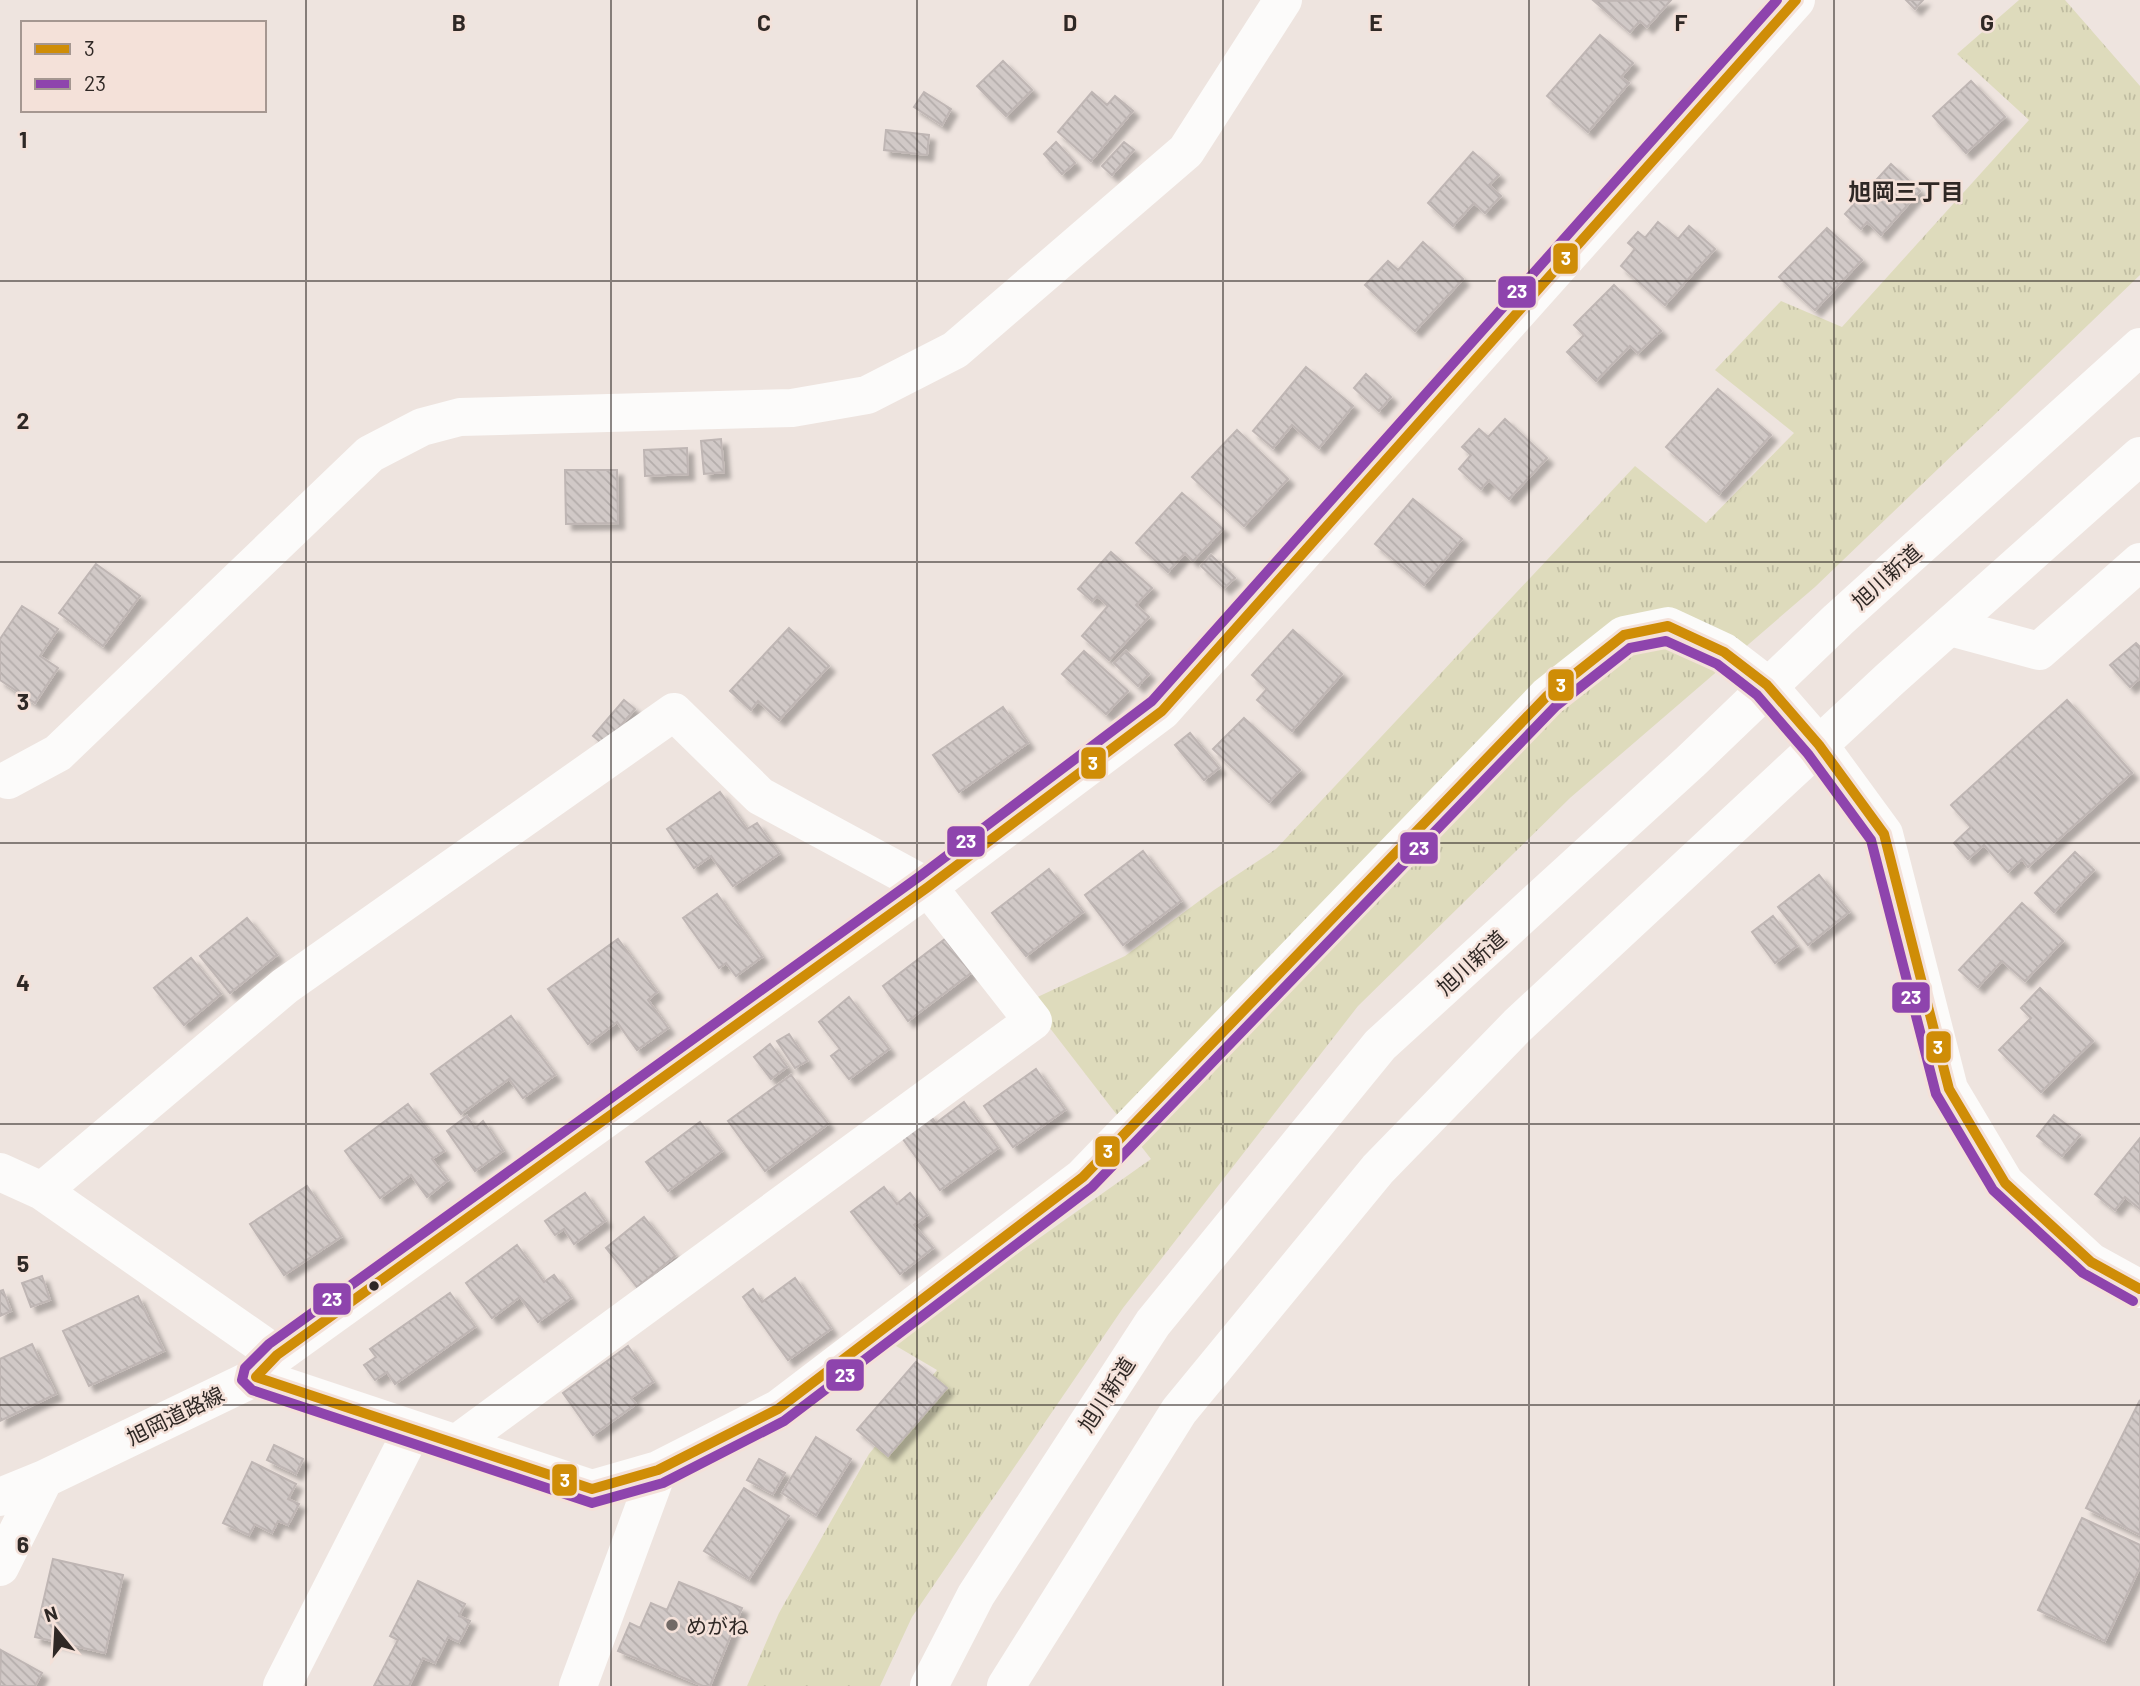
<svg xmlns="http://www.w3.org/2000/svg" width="2140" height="1686" font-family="Barlow,'Noto Sans JP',sans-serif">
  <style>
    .grass { fill: url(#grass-tufts) }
    .building { fill: url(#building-back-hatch); stroke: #bfb6b4; stroke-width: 2; filter: url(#shadow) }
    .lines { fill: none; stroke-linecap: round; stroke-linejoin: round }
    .minor { stroke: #fcfbfa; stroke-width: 38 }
    .highway { stroke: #fcfbfa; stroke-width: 38 }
    .bus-1-casing { stroke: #f4e1d9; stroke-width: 16 }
    .bus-2-casing { stroke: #f4e1d9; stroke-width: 16 }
    .bus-1 { stroke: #cf8d07; stroke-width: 10 }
    .bus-2 { stroke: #8e44ad; stroke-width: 10 }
    .grid { fill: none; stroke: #2f2825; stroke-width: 2; stroke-opacity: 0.55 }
    .bus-dot { fill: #2f2825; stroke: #f4e1d9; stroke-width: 2.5 }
    .poi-dot { fill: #726a66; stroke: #f4e1d9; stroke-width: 2.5 }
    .labels { text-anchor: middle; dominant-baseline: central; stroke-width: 5; stroke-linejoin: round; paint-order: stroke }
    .street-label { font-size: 21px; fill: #2f2825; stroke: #f4e1d9 }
    .poi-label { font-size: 21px; fill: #2f2825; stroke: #f4e1d9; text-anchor: start }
    .neighbourhood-label { font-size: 23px; font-weight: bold; fill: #2f2825; stroke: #f4e1d9 }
    .grid-label { font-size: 23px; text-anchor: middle; font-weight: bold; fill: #2f2825; stroke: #f4e1d9; stroke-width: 5; stroke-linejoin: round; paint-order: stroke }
    .line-badge { stroke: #f4e1d9; stroke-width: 2.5 }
    .badge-label { font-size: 19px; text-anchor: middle; font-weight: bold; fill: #fff }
  </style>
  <defs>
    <pattern id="grass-tufts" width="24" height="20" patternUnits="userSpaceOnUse" patternTransform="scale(1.75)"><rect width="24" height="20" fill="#dedbbc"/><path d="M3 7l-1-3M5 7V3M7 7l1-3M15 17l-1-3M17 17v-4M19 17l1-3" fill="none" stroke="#bfbca1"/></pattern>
    <pattern id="building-back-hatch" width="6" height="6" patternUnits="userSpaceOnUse" patternTransform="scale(1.75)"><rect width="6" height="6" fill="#d1c9c7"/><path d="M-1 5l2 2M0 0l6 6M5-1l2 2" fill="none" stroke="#b4adab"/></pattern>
    <filter id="shadow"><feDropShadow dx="6" dy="6" stdDeviation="2" flood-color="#0004"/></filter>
  </defs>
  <rect width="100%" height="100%" fill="#eee4df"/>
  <path class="grass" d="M2019,0H2065L2140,86V275L1815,587L1570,798L1358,1006L1123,1308L912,1617L880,1686H747L779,1613L869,1454L937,1370L891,1343L1151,1159L1029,1001L1125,956L1214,890L1276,849L1635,466L1706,523L1794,433L1715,370L1781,301L1842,327L2029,120L1957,54Z"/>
  <path class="building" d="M1671,0L1647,27L1640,21L1630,32L1594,1Z
    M1906,0H1923L1915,9Z
    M1600,35L1633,63L1621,77L1629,83L1588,132L1547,96Z
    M1003,61L1032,90L1006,116L977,86Z
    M1971,81L2005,117L1966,153L1933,116Z
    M924,92L951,109L942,125L914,107Z
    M1092,92L1107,105L1115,96L1133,111L1091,161L1058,132Z
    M886,130L929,135L927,155L884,150Z
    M1056,142L1075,163L1062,174L1044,154Z
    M1124,142L1134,150L1112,175L1102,166Z
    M1473,152L1499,175L1489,185L1501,196L1485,213L1474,203L1453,226L1428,203Z
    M1891,164L1920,191L1881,235L1867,222L1861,229L1845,214Z
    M1658,222L1678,239L1689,226L1715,249L1665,305L1621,266L1635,249L1628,243L1638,232L1645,238Z
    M1827,228L1862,260L1815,310L1779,277Z
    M1423,242L1463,279L1415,331L1365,285L1388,261L1398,270Z
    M1614,285L1661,331L1638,353L1630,346L1596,381L1567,352L1584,335L1574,325Z
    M1306,367L1353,406L1319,448L1292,425L1273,448L1253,431Z
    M1366,374L1391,397L1379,411L1354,388Z
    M1718,389L1771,435L1719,494L1666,447Z
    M1505,419L1547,458L1509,499L1489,480L1481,489L1459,469L1471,455L1462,447L1479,429L1488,437Z
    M1237,430L1288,479L1244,526L1192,477Z
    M721,439L724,472L704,474L701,441Z
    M687,448L688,474L645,476L644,450Z
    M565,470H617L618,523L566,524Z
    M1182,493L1223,529L1193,561L1185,553L1168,572L1136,543Z
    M1413,499L1462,539L1424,585L1375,544Z
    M1111,552L1152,588L1136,605L1149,617L1109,660L1082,636L1108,606L1097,596L1092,601L1078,589Z
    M1211,555L1235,578L1224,588L1201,566Z
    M96,564L140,596L103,646L59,613Z
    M22,606L58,629L40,656L58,668L35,703L0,680V639Z
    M789,628L829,666L779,720L758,701L751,710L730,691Z
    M1293,630L1342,674L1292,731L1257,700L1267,689L1252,675Z
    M2136,643L2140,647V678L2130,687L2110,665Z
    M1084,651L1128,691L1106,714L1062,674Z
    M1126,651L1149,674L1138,686L1114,663Z
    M624,700L635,709L604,745L593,736Z
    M2067,700L2132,773L2028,867L2022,859L2008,872L1984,845L1968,859L1954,843L1971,827L1951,805Z
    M1003,707L1028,743L959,792L933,755Z
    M1244,718L1300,770L1269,802L1213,749Z
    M1190,733L1219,768L1204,780L1175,745Z
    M720,792L747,829L757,823L779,854L733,886L711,856L694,868L667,829Z
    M1143,851L1181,901L1123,945L1085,895Z
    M2075,852L2094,870L2054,912L2035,893Z
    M1049,869L1083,912L1026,956L992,913Z
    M1819,875L1849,912L1808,945L1778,907Z
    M717,894L762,957L736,976L726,963L719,968L683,918Z
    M2022,903L2063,941L2025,981L2002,961L1978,987L1959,970Z
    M1773,916L1797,946L1775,963L1752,932Z
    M247,918L277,955L230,993L200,956Z
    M618,939L657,992L648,1000L668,1028L637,1050L617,1022L588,1044L548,989Z
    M945,939L971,973L908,1021L883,986Z
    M191,958L221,994L184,1025L154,988Z
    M2040,988L2093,1041L2041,1092L1999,1050L2031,1018L2021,1008Z
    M849,997L889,1049L849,1079L831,1056L840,1049L819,1022Z
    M511,1016L555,1075L523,1098L509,1079L461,1114L431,1074Z
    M789,1034L807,1061L795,1068L777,1041Z
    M770,1044L787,1067L771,1079L754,1057Z
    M1036,1069L1065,1110L1013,1147L984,1106Z
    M791,1075L828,1124L765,1171L728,1121Z
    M964,1102L998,1148L940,1190L900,1135L929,1114L936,1123Z
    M408,1104L444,1151L432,1159L448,1180L427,1197L411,1175L380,1198L345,1151Z
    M2054,1115L2080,1135L2062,1156L2037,1136Z
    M467,1116L475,1128L483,1121L503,1151L475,1171L447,1131Z
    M700,1122L722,1151L668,1191L646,1162Z
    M2140,1138V1209L2125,1197L2115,1210L2095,1194Z
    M307,1186L341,1237L284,1275L250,1224Z
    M884,1187L897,1204L910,1193L927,1215L914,1225L933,1248L900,1274L851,1212Z
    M585,1193L605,1221L574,1244L564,1229L555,1235L545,1221Z
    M644,1217L675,1256L637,1287L606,1248Z
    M517,1245L544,1282L554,1275L571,1298L538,1322L520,1297L492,1318L466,1283Z
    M42,1276L50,1300L31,1307L22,1283Z
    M795,1278L831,1329L788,1360L743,1297L753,1289L762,1302Z
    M3,1290L11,1311L0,1316V1291Z
    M450,1293L475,1327L395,1384L387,1372L375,1380L364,1365L376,1357L370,1349Z
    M138,1296L164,1351L89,1386L63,1331Z
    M32,1344L56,1394L0,1421V1359Z
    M628,1346L653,1382L631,1398L636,1404L593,1435L563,1393Z
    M916,1362L947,1388L888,1456L857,1430Z
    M2140,1400V1535L2086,1508Z
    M816,1437L851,1459L816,1515L782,1493Z
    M274,1445L303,1459L296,1474L267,1460Z
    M759,1459L785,1473L773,1494L747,1480Z
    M252,1462L296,1484L288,1499L299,1504L288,1525L278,1521L272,1533L255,1524L249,1535L223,1523Z
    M744,1488L789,1516L749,1579L704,1551Z
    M2082,1518L2140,1545V1567L2105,1641L2038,1610Z
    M53,1559L123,1575L105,1653L35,1637Z
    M418,1581L465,1604L459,1616L470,1621L459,1642L448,1637L435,1663L423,1658L409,1686H374L398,1640L390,1636Z
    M679,1582L742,1608L710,1686H703L618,1651L630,1623L640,1628L651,1603L667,1610Z
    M1,1650L42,1673L35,1686H0Z"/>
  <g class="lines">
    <path class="minor" d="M1950,627L2039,651L2140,562
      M8,780L58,753L370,454L422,427L460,417L792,408L867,395L955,350L1186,151L1283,0
      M0,1172L42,1191L277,1355
      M42,1191L285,986L674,712L760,796L928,887L1033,1021L456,1444
      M256,1377L592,1489L658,1470L778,1409L1083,1177L1547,696L1624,635L1668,626L1724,652L1767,685L1819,745L1884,834L1949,1089L2005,1183L2091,1262L2140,1289
      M0,1497L44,1479L256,1377L277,1355L928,887L1162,711L1796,0
      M0,1567L44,1479
      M282,1686L412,1431
      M578,1686L658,1470"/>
    <path class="highway" d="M929,1686L976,1595L1153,1323L1380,1045L1690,762L1838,620L2140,347
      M1006,1686L1179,1411L1378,1169L1518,1025L1890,679L2140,456"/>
    <defs>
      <path id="bus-1" d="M256,1377L592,1489L658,1470L778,1409L1083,1177L1547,696L1624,635L1668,626L1724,652L1767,685L1819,745L1884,834L1949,1089L2005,1183L2091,1262L2140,1289
        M256,1377L277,1355L928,887L1162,711L1796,0"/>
      <path id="bus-2" d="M1777,0L1152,701L920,876L269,1344L245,1368L242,1380L252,1390L592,1503L663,1483L784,1421L1092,1187L1556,706L1630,648L1666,641L1717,664L1757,695L1808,754L1871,840L1936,1094L1993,1190L2083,1273L2133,1301"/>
    </defs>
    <use href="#bus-1" class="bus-1-casing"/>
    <use href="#bus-2" class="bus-2-casing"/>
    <use href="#bus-1" class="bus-1"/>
    <use href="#bus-2" class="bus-2"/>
  </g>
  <path class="grid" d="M306,0V1686M611,0V1686M917,0V1686M1223,0V1686M1529,0V1686M1834,0V1686M0,281H2140M0,562H2140M0,843H2140M0,1124H2140M0,1405H2140"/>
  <circle class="bus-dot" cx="374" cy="1286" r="6"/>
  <circle class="poi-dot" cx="672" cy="1625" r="7"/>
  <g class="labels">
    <g class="street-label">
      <text transform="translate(1886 576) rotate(-42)">旭川新道</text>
      <text transform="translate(1471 962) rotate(-42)">旭川新道</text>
      <text transform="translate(1106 1394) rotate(-57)">旭川新道</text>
      <text transform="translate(175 1415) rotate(-26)">旭岡道路線</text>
    </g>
    <g class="poi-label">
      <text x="686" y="1625">めがね</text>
    </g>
    <g class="neighbourhood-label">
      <text x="1906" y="191">旭岡三丁目</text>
    </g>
  </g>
  <g class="grid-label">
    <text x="459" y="31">B</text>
    <text x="764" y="31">C</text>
    <text x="1070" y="31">D</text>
    <text x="1376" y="31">E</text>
    <text x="1681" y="31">F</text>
    <text x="1987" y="31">G</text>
    <text x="23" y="148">1</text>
    <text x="23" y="429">2</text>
    <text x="23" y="710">3</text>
    <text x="23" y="991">4</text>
    <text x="23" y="1272">5</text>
    <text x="23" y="1553">6</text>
  </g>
  <g class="line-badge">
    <rect x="1552" y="242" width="27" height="33" rx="7" fill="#cf8d07"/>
    <rect x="1497" y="275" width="40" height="34" rx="7" fill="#8e44ad"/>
    <rect x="1547" y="668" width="28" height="34" rx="7" fill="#cf8d07"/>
    <rect x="1080" y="746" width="27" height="34" rx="7" fill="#cf8d07"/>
    <rect x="946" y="825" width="40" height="33" rx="7" fill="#8e44ad"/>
    <rect x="1399" y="831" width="40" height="34" rx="7" fill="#8e44ad"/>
    <rect x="1891" y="981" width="40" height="33" rx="7" fill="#8e44ad"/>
    <rect x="1925" y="1030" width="27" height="34" rx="7" fill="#cf8d07"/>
    <rect x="1094" y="1135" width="27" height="33" rx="7" fill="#cf8d07"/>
    <rect x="312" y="1282" width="40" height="34" rx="7" fill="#8e44ad"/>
    <rect x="825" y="1358" width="40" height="34" rx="7" fill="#8e44ad"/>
    <rect x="551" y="1463" width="27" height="34" rx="7" fill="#cf8d07"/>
  </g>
  <g class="badge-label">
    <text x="1566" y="265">3</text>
    <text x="1517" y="298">23</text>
    <text x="1561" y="692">3</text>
    <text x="1093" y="770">3</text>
    <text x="966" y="848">23</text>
    <text x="1419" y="855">23</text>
    <text x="1911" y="1004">23</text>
    <text x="1938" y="1054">3</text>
    <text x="1108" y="1158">3</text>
    <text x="332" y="1306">23</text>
    <text x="845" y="1382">23</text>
    <text x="565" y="1487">3</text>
  </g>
  <rect x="21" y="21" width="245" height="91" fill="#f4e1d9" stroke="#a59791" stroke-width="2"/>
  <rect x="35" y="44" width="35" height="10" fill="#cf8d07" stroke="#a59791" stroke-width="2"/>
  <text x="84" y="56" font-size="21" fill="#2f2825">3</text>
  <rect x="35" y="79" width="35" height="10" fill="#8e44ad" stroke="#a59791" stroke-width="2"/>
  <text x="84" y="91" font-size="21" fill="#2f2825">23</text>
  <g transform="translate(56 1630) rotate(342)" stroke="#f4e1d9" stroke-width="5" paint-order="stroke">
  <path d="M0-5L12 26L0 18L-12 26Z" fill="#2f2825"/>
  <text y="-10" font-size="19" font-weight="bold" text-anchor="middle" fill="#2f2825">N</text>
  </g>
</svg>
